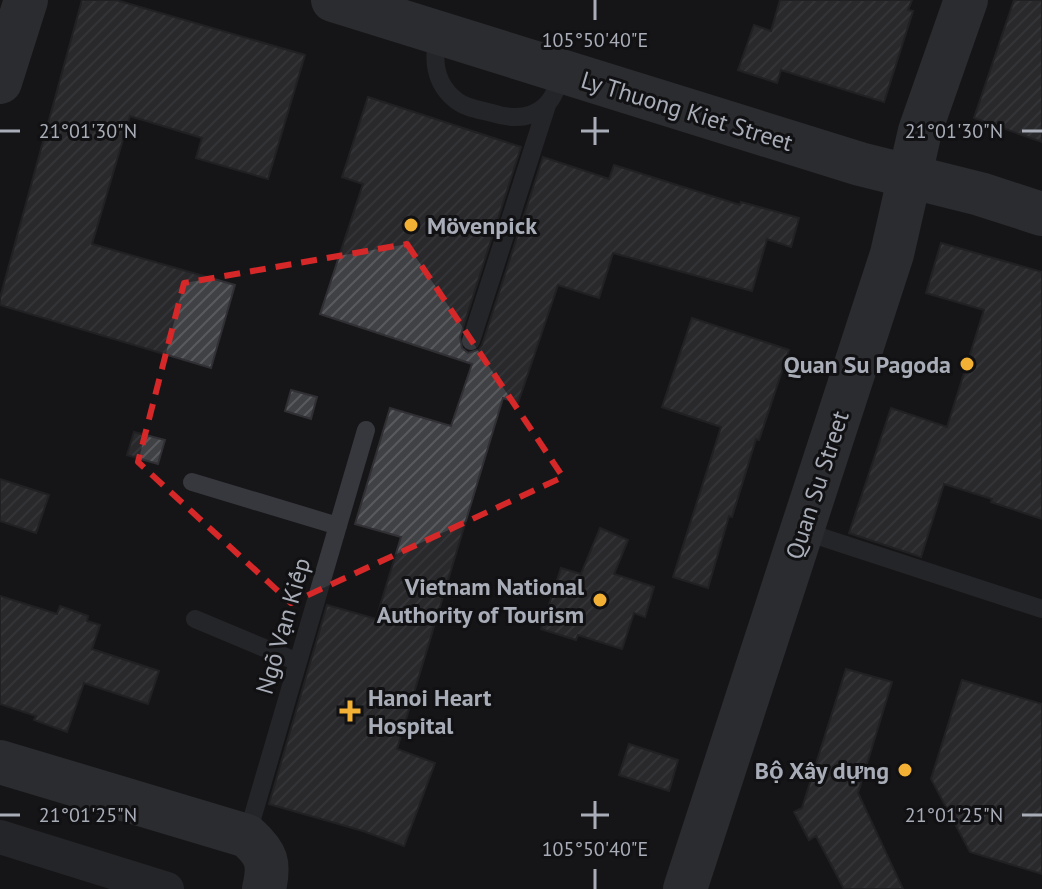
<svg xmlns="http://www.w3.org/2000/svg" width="1042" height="889" font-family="'PT Sans',sans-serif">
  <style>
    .building { fill: url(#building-hatch); stroke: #303034; stroke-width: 2 }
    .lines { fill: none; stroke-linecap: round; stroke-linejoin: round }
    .lane { stroke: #37383d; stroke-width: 18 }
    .street { stroke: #37383d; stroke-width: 34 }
    .secondary { stroke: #45474d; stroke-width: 44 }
    .marked { fill: none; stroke: #d62828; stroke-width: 6; stroke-dasharray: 16 10; stroke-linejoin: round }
    .ticks { fill: none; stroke: #a8adb8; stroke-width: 3 }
    .poi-dot { fill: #f2b134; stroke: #111113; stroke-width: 3 }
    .labels { text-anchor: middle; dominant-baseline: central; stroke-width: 6; stroke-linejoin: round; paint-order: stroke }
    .street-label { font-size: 24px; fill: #a8adb8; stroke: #111113 }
    .poi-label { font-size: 24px; font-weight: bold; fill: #a8adb8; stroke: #111113; text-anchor: end }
    .ticks-label { font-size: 20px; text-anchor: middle; fill: #a8adb8; stroke: #111113; stroke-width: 6; stroke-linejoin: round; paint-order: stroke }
  </style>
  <defs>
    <pattern id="building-hatch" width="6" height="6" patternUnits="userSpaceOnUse" patternTransform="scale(2)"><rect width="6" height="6" fill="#404145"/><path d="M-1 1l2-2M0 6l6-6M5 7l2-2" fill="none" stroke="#595a5e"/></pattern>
  </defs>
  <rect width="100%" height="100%" fill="#161618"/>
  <path class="building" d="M82,0H116L305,55L268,179L196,158L202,138L130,116L92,244L235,285L211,368L0,305V298Z
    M780,0H912L908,10L913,11L884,102L781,70L777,83L738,70L754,25L771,31Z
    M1014,0H1042V142L974,118Z
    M368,97L521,147L460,337L462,348L468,353L478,350L482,345L543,157L609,179L614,165L740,205L741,202L799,218L791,247L767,239L752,291L613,253L599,298L558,285L518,403L503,398L397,749L435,763L404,846L363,831L269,804L327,605L376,619L401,537L355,524L390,408L451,426L472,364L320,314L363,184L342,177Z
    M941,243L1042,272V519L991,502L992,499L944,484L921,557L849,533L891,408L947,427L984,310L926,293Z
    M692,318L789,350L759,440L756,439L732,517L729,516L708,588L673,577L721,427L662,407Z
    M291,390L317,397L311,419L285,411Z
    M134,432L165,440L158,464L127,455Z
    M0,479L49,495L36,533L0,521Z
    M600,528L628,540L614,574L654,587L645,617L634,613L622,649L578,635L576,640L541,629L561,568L581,574Z
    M0,596L57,614L60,606L88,616L87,621L100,625L92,649L159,671L148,704L84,683L67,732L34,720L36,716L0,704Z
    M846,669L892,682L858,793L903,889H844L816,836L809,840L794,812L802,808Z
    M962,680L1042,704V874L970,852L931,779Z
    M629,744L678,760L669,791L619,775Z"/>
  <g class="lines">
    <path class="lane" d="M439,33C432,58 434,84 457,101C466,108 481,110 492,113C511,119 530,120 545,106C555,97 558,84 561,72
      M471,341L547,105
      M192,482L338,526
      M803,531L1042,609
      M195,619L298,662
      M247,836L366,430"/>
    <path class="street" d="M0,837L167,889"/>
    <path class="secondary" d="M333,0L860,164L980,194L1042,214
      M0,82L26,0
      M0,762L247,836C267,854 270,863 264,889
      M685,889L892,254L920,131L966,0"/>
  </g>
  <path d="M0 0H1042V889H0ZM407,244L563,477L291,603L138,462L184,283Z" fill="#161618" fill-opacity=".55" fill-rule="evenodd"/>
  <path class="marked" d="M407,244L563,477L291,603L138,462L184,283Z"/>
  <path class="ticks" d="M595,0V20M595,117V145M0,131H20M581,131H609M1022,131H1042M595,801V829M0,815H20M581,815H609M1022,815H1042M595,869V889"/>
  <g class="poi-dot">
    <circle cx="411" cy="225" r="8"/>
    <circle cx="967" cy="364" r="8"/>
    <circle cx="600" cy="600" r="8"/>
    <path d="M346 699h8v8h8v8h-8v8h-8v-8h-8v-8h8z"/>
    <circle cx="905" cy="770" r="8"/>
  </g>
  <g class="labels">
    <g class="street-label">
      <text transform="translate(687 111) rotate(17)">Ly Thuong Kiet Street</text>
      <text transform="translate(817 485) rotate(-72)">Quan Su Street</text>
      <text transform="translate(283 626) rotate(-74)">Ngõ Vạn Kiếp</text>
    </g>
    <g class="poi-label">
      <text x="427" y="225" text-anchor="start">Mövenpick</text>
      <text x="951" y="364">Quan Su Pagoda</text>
      <text x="584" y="586">Vietnam National<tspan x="584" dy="28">Authority of Tourism</tspan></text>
      <text x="368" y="697" text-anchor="start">Hanoi Heart<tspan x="368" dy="28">Hospital</tspan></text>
      <text x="889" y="770">Bộ Xây dựng</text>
    </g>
  </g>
  <g class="ticks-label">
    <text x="595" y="47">105°50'40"E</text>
    <text x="88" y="138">21°01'30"N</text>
    <text x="954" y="138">21°01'30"N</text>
    <text x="88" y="822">21°01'25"N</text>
    <text x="954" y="822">21°01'25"N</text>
    <text x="595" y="856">105°50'40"E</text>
  </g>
</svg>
